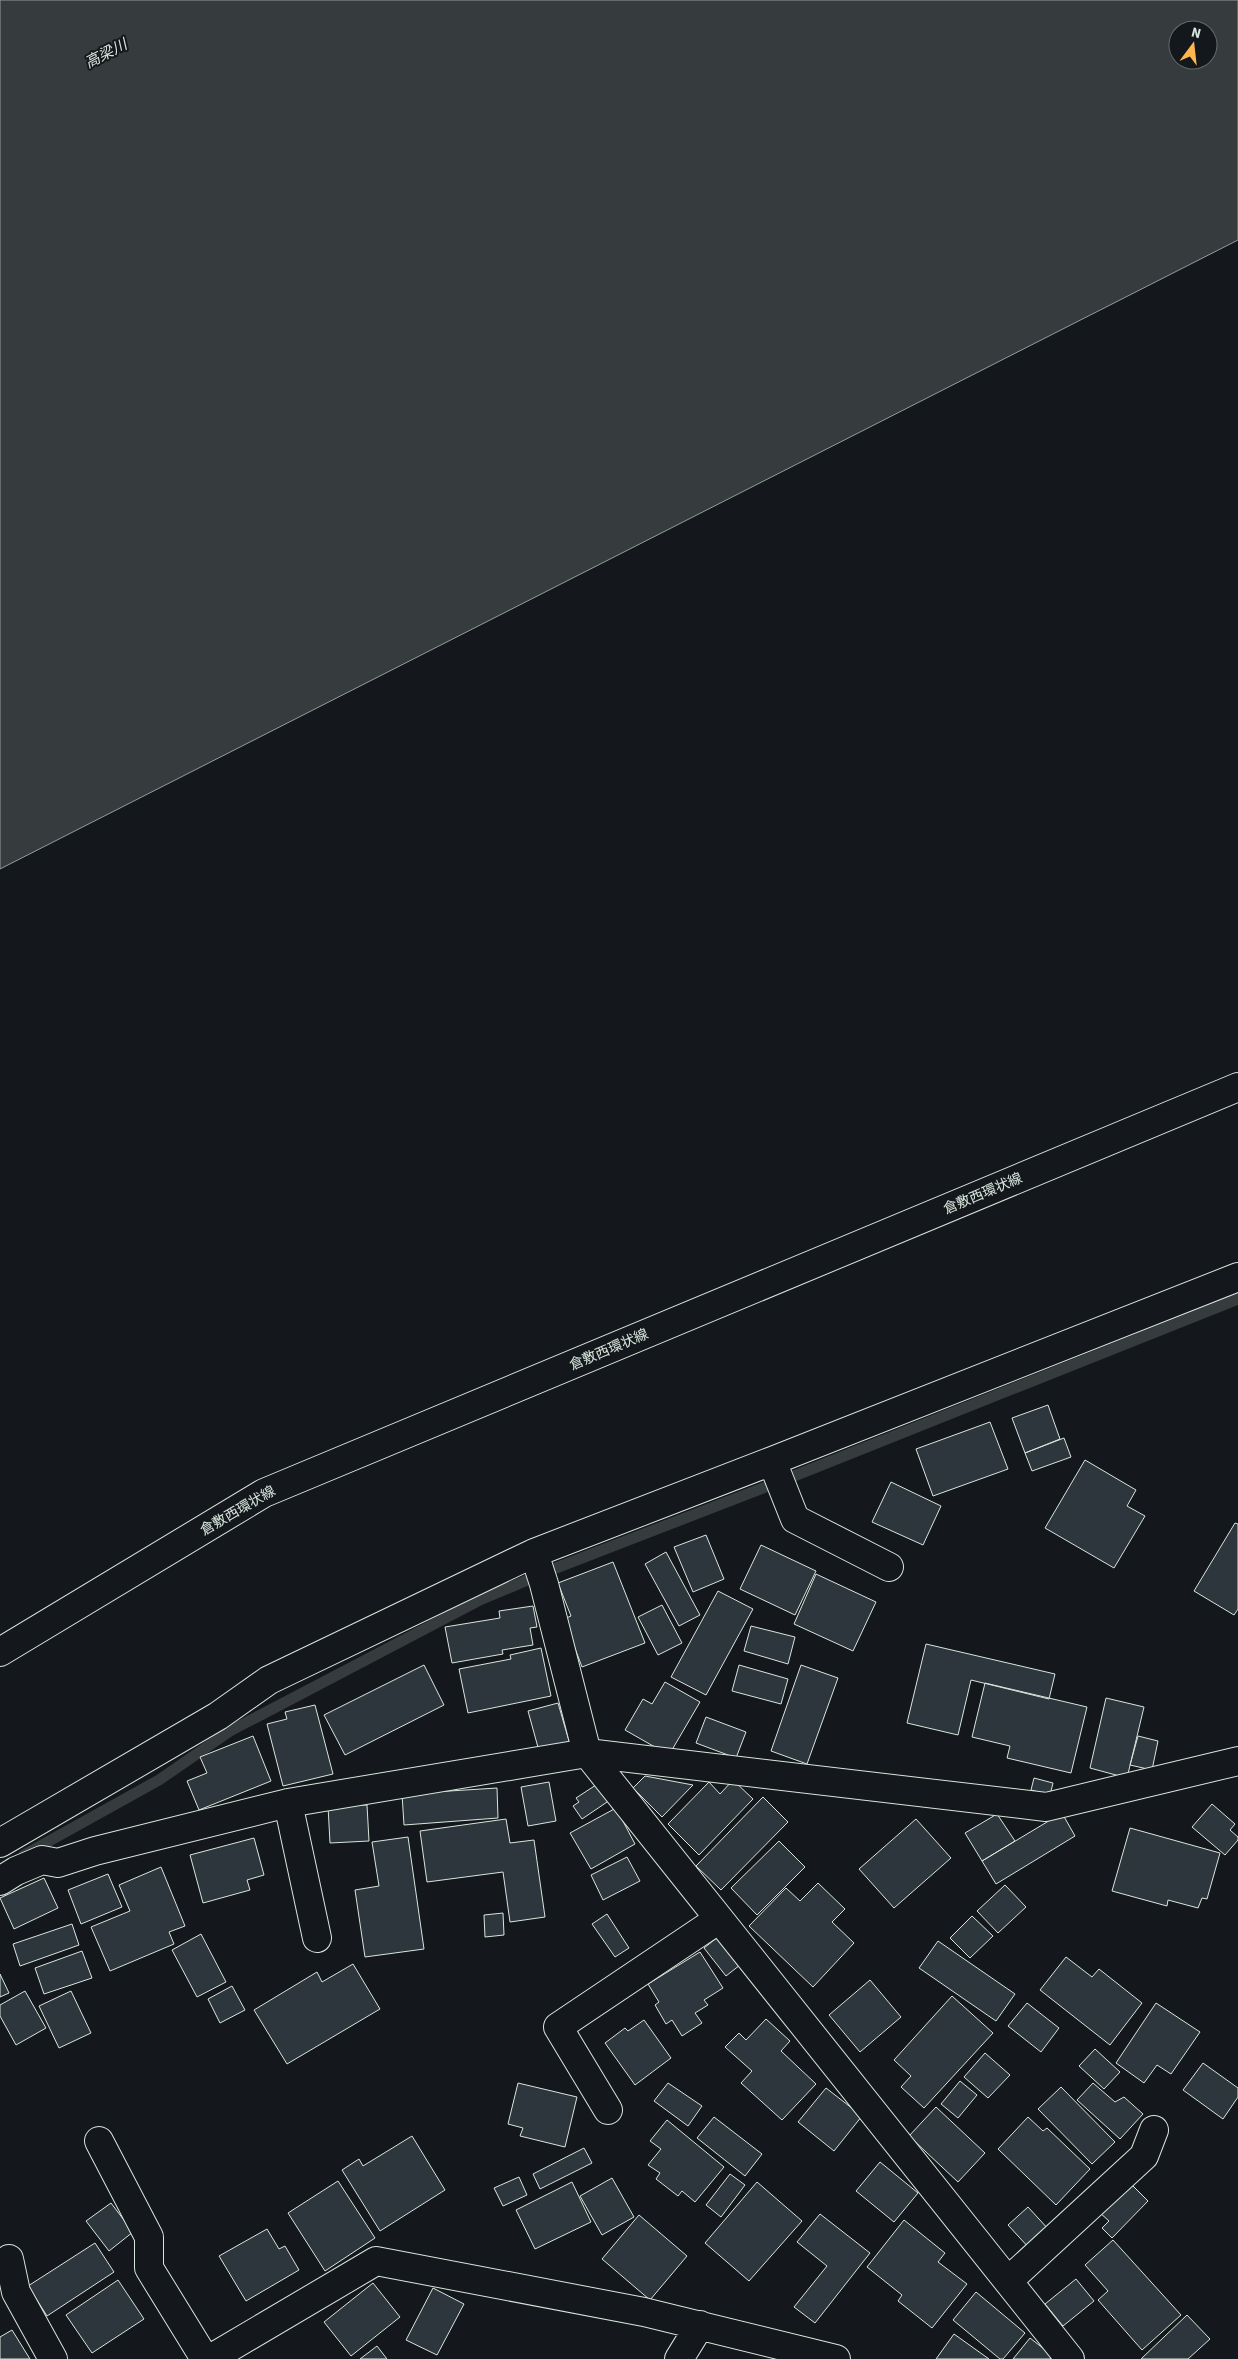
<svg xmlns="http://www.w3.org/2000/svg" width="1238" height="2359" font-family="'Source Sans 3','Noto Sans JP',sans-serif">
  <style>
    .water { fill: #363b3e; stroke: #939e99; fill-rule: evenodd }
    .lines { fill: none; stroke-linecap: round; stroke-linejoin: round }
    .stream { stroke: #363b3e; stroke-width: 11 }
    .building { fill: #2c363c; stroke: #d8e6dc }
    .minor-casing { stroke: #d8e6dc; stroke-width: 30 }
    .major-casing { stroke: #d8e6dc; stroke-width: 30 }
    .minor { stroke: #14181c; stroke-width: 28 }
    .major { stroke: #14181c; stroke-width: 28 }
    .labels { text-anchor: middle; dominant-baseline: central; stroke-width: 4; stroke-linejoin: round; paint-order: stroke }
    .street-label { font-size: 14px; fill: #d8e6dc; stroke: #14181c }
    .water-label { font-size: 15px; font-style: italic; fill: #d8e6dc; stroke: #14181c }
  </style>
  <rect width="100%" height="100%" fill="#14181c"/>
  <path class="water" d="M0,0H1238V240L0,869ZM1178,30H1208V60H1178Z"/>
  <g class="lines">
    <path class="stream" d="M24,1855L159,1780L230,1731L480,1600L556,1568L794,1476L1238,1299"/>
  </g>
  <path class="building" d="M1048,1405L1060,1439L1025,1453L1012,1418Z
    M990,1422L1008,1469L933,1496L916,1449Z
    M1064,1438L1071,1457L1032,1471L1025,1453Z
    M1085,1460L1136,1490L1127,1506L1145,1516L1114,1568L1045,1528Z
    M891,1482L941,1506L923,1545L872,1522Z
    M1235,1523L1238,1524V1609L1234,1615L1194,1591Z
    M706,1535L724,1579L693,1592L674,1547Z
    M761,1545L816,1571L795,1615L740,1589Z
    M666,1552L700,1615L679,1626L645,1564Z
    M613,1562L645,1643L582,1667L564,1619L571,1616L558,1583Z
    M816,1574L876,1602L853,1651L794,1624Z
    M718,1591L753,1609L706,1695L671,1677Z
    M662,1605L682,1643L658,1655L638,1617Z
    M533,1606L537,1627L530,1628L533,1645L502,1650L503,1654L452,1663L445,1627L500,1618L499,1611Z
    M751,1626L795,1637L788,1664L744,1651Z
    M926,1644L1055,1674L1049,1699L971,1680L958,1735L907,1723Z
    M541,1648L551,1696L468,1713L459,1669L511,1659L510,1655Z
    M424,1665L444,1705L345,1755L324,1715Z
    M739,1665L788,1679L781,1704L732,1691Z
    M801,1665L838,1678L807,1764L771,1751Z
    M665,1682L700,1702L669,1755L625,1730L643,1699L652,1704Z
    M985,1683L1087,1707L1071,1773L1007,1758L1010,1746L972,1737Z
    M1106,1698L1144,1707L1127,1778L1090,1768Z
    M558,1703L571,1748L539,1751L528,1711Z
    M315,1705L333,1774L283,1786L267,1724L287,1719L285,1712Z
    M706,1717L746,1732L736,1758L696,1743Z
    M253,1736L271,1781L199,1810L187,1781L207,1773L200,1757Z
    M1138,1736L1158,1741L1152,1770L1130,1765Z
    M645,1776L693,1785L662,1817L633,1788Z
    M1034,1778L1053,1783L1050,1795L1031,1790Z
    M733,1780L753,1799L699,1855L668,1824L709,1782L720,1794Z
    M549,1782L556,1821L528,1826L521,1787Z
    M599,1783L610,1800L582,1819L573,1806L579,1802L576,1798Z
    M497,1788L498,1818L404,1825L402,1794Z
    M763,1797L788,1822L721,1890L696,1866Z
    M1212,1804L1235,1824L1230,1830L1238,1837V1840L1225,1855L1192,1827Z
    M367,1805L369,1841L330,1843L328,1806Z
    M616,1808L635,1844L591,1869L570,1833Z
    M1062,1813L1075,1836L996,1884L982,1861Z
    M997,1814L1015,1841L982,1861L965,1833Z
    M506,1819L510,1843L534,1840L545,1917L510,1922L503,1872L427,1882L420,1831Z
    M916,1819L951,1858L894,1908L859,1869Z
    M1130,1828L1220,1853L1207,1899L1202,1898L1198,1908L1168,1900L1167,1906L1112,1891Z
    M408,1837L424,1949L365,1957L355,1890L379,1886L372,1842Z
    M254,1838L264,1875L247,1880L250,1890L203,1903L190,1855Z
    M779,1841L805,1867L757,1915L731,1888Z
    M627,1857L640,1881L603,1900L591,1875Z
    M161,1867L185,1926L169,1932L174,1944L110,1971L91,1927L130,1911L119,1885Z
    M108,1874L122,1907L81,1924L68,1890Z
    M44,1878L58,1908L14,1929L0,1898Z
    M818,1883L845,1909L832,1922L854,1943L813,1987L749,1926L786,1888L800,1901Z
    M1005,1885L1026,1907L998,1933L977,1911Z
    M503,1913L504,1935L485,1937L484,1915Z
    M607,1914L629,1948L615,1957L592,1924Z
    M972,1916L993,1936L970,1958L950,1938Z
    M72,1924L79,1945L20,1966L13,1944Z
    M201,1934L226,1982L197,1997L172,1950Z
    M718,1937L740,1965L726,1976L704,1948Z
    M938,1941L1015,1994L996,2021L919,1968Z
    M82,1951L92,1978L44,1994L35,1968Z
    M700,1952L723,1988L704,2000L708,2005L695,2013L702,2023L682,2036L672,2020L666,2024L655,2005L659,2002L648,1984Z
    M1066,1957L1092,1977L1099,1969L1142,2003L1110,2045L1040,1990Z
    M353,1964L380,2009L287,2064L254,2010L317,1972L322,1982Z
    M0,1974L9,1993L0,1997Z
    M870,1980L901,2017L860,2052L829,2015Z
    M232,1986L245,2010L220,2023L208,1999Z
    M25,1991L46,2028L16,2045L0,2016V2005Z
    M71,1991L91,2033L59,2048L39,2006Z
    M952,1996L993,2033L924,2108L901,2087L911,2076L894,2060Z
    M1027,2003L1059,2028L1041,2052L1008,2026Z
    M1156,2003L1200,2032L1171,2074L1157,2065L1144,2083L1116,2063Z
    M766,2019L790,2041L781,2051L816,2084L782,2120L741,2083L752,2071L725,2047L739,2033L746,2040Z
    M644,2020L671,2058L635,2085L605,2043L625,2028L628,2031Z
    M1095,2049L1120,2072L1104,2089L1079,2066Z
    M985,2053L1010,2075L988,2098L964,2077Z
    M1203,2063L1238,2088V2097L1223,2119L1183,2090Z
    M960,2081L977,2095L958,2118L941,2104Z
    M518,2083L577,2097L565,2147L520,2136L523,2128L508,2124Z
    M668,2083L702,2106L688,2126L654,2101Z
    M1093,2083L1115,2102L1124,2097L1143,2114L1120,2139L1077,2100Z
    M1061,2087L1115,2142L1092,2164L1038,2109Z
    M826,2088L862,2116L834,2151L798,2122Z
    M936,2107L985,2153L958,2182L909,2136Z
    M714,2117L762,2154L745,2176L697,2138Z
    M1028,2117L1043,2131L1047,2128L1090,2169L1056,2205L998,2149Z
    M667,2120L724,2167L695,2202L682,2191L678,2196L656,2179L660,2173L648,2165L661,2149L650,2141Z
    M412,2136L445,2190L380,2231L342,2170L359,2159L363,2166Z
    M584,2148L592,2163L540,2189L533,2174Z
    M880,2162L918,2193L894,2222L856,2191Z
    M730,2174L745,2185L721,2217L706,2205Z
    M519,2177L527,2195L503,2206L494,2188Z
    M612,2178L634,2217L602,2235L580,2196Z
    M338,2181L375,2238L325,2271L288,2213Z
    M572,2182L591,2222L535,2249L516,2210Z
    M757,2182L802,2221L749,2281L705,2243Z
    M1129,2182L1148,2201L1112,2238L1102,2228L1109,2221L1099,2212Z
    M111,2203L133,2232L109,2251L86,2221Z
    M1028,2207L1050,2231L1030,2249L1008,2225Z
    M820,2214L870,2253L815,2323L794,2307L827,2266L797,2242Z
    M639,2215L687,2256L650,2300L602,2259Z
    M904,2220L945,2253L938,2262L967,2284L932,2328L898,2301L902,2295L867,2267Z
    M267,2229L279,2249L285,2246L299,2270L246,2301L219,2256Z
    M1113,2240L1181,2315L1142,2350L1098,2300L1108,2291L1085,2265Z
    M95,2243L114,2272L47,2316L28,2286Z
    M1076,2279L1094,2301L1063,2326L1045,2304Z
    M118,2280L144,2319L92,2353L66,2315Z
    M373,2283L400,2317L351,2356L324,2322Z
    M433,2288L464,2304L437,2355L406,2340Z
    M976,2292L1025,2333L1003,2359H1000L953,2320Z
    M1187,2315L1210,2339L1188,2359H1141Z
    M12,2330L30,2359H0V2337Z
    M954,2334L989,2359H936Z
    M1030,2338L1053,2356L1050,2359H1013Z
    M377,2346L387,2359H360Z"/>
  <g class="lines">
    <defs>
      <path id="minor" d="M772,1461L795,1519L889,1567
        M534,1553L544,1584L587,1753L1070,2359
        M288,1803L317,1938
        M0,1843L218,1716L269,1680L534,1553L772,1461L1238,1277
        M0,1881L16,1871L42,1860L58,1863L95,1851L288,1803L587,1753L1046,1807L1238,1761
        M608,2110L558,2027L719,1919
        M99,2141L149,2237V2268L205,2359
        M9,2259L16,2292L53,2359
        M1008,2281L1144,2156L1154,2130
        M210,2359L376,2261L644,2312L836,2359
        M679,2359L700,2325"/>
      <path id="major" d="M0,1652L264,1493L1238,1087"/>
    </defs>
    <use href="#minor" class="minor-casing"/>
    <use href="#major" class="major-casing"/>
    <use href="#minor" class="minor"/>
    <use href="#major" class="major"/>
  </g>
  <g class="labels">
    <g class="street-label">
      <text transform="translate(983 1194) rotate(-23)">倉敷西環状線</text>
      <text transform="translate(609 1350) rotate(-23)">倉敷西環状線</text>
      <text transform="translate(238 1511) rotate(-30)">倉敷西環状線</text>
    </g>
    <g class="water-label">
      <text transform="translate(106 54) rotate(-27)">高梁川</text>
    </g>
  </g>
  <g transform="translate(1193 45) rotate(15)"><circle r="24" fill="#14181c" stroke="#626a69"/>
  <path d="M0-4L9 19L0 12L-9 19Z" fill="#ffb74d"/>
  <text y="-8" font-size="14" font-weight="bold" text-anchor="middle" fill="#d8e6dc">N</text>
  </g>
</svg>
